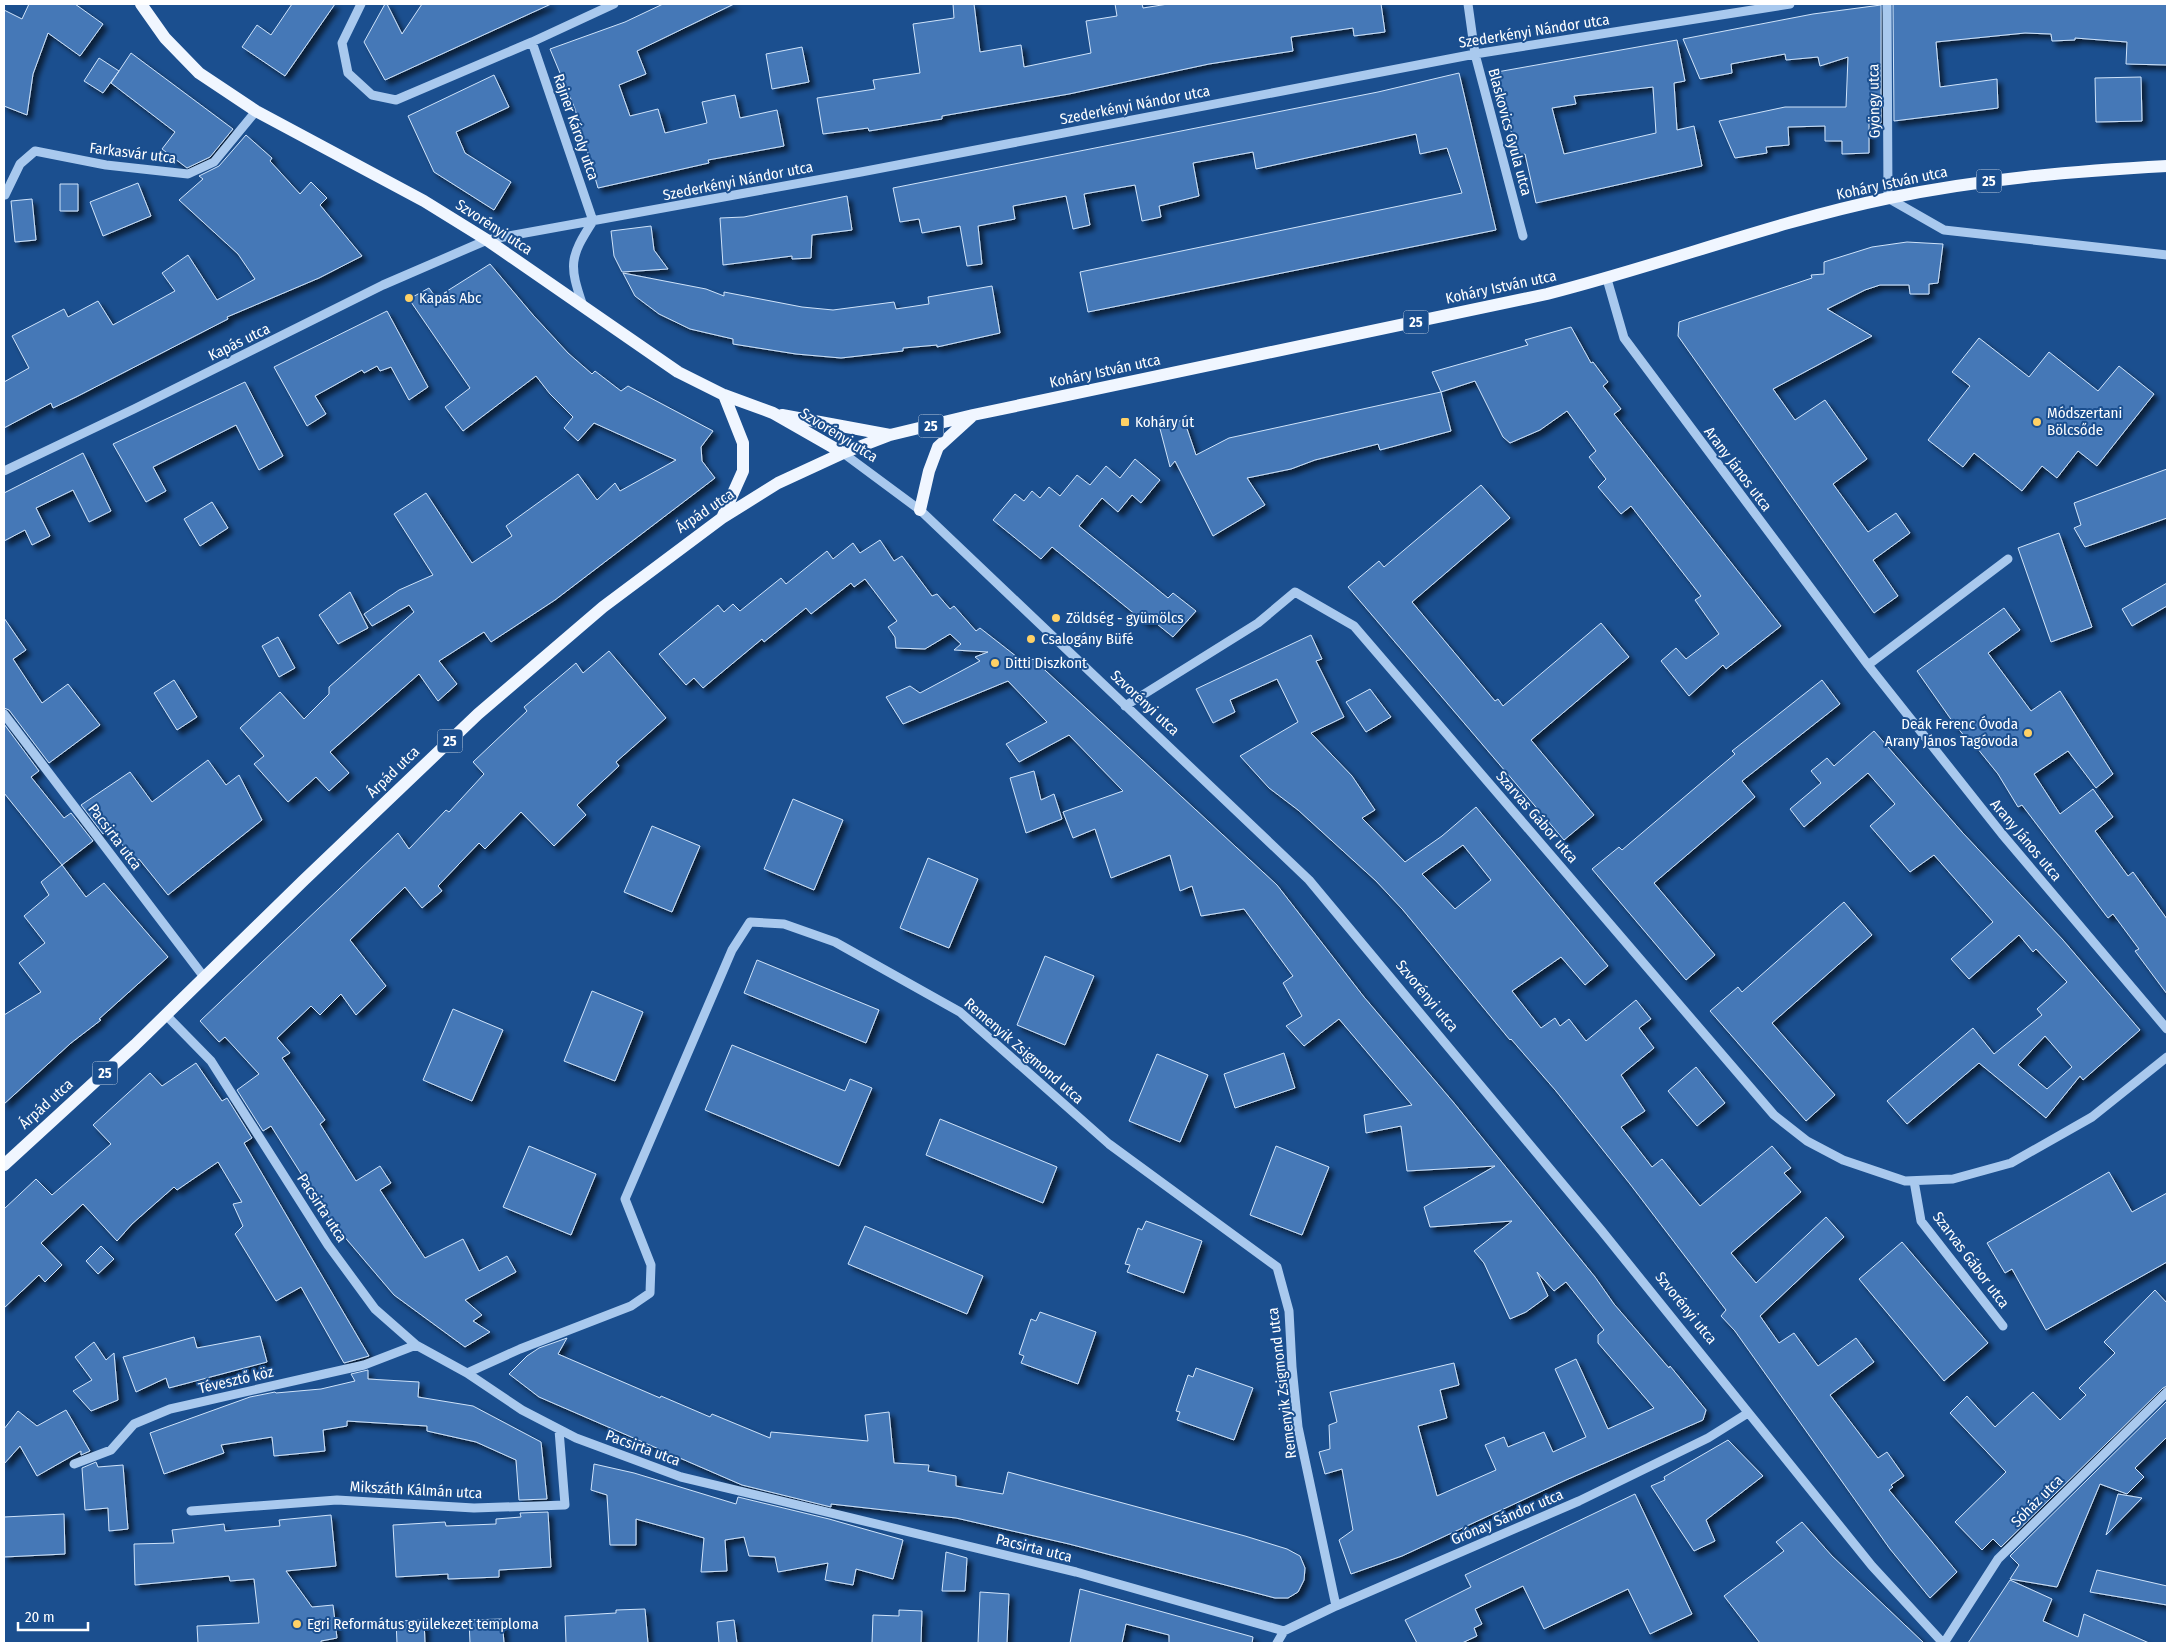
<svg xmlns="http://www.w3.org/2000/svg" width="2171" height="1647" font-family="'Fira Sans Condensed',sans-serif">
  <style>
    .building { fill: #4478b7; stroke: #cfe3fa; fill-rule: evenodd; filter: url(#shadow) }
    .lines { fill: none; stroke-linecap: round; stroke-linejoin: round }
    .minor { stroke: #a9c9ee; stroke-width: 9 }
    .major { stroke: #f0f6ff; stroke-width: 12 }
    .poi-dot { fill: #ffd166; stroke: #1b4f8f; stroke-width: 2 }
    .labels { text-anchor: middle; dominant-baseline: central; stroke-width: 4; stroke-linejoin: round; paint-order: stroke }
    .shield { fill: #1b4f8f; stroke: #bbcadd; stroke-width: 1 }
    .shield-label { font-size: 14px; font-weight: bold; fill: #fff }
    .street-label { font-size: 15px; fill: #fff; stroke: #1b4f8f }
    .poi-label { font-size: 15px; fill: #fff; stroke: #1b4f8f; text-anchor: start }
  </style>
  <defs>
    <filter id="shadow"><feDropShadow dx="4.5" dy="4.5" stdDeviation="2.5" flood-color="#0009"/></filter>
  </defs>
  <rect width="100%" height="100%" fill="#1b4f8f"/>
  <path class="building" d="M29,4H75L103,24L80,56L48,33L33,74L27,115L4,106V10L22,19Z
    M292,4H335L285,76L242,47L257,25L271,35Z
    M385,4H387L402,34L422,4H551L385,80L364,42Z
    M663,4H734L637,51L646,74L619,85L630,116L658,109L665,133L707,123L702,102L735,95L740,118L777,110L784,146L708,160L709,163L598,188L575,109L550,49L625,22Z
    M953,4H974L980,52L1021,45L1024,67L1091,53L1086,21L1117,16L1115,4H1142L1143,8L1168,4H1381L1385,32L1354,36L1353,28L1291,37L1293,51L1209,64L1069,94L942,116V119L869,131L868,128L823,134L817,98L875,89L873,80L920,73L913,24L954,18Z
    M1893,4H2167V65L2126,64L2127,42L2075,38V40L2052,41L2051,34L2025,33L1936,42L1940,87L1997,79L1998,108L1894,121Z
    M1881,5V123L1869,124V153L1842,154V141H1825V126L1788,127L1789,145L1766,147L1767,153L1735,158L1719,121L1785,107H1846L1848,57L1820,66L1818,57L1786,60L1785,54L1731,64L1732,73L1700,79L1683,39L1813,14Z
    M1677,40L1685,81L1674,83L1677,130L1694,126L1702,166L1536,203L1525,154L1517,156L1497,72ZM1653,87L1656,133L1564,154L1552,108L1576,104L1574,96Z
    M802,47L809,82L772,89L766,54Z
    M131,53L233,129L210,157L187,168L162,149L175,132L111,83Z
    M99,58L119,71L103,93L84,81Z
    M1459,73L1496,230L1088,312L1080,272L1462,193L1447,148L1420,154L1416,134L1256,169L1253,152L1193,163L1199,196L1159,206L1161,217L1142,221L1135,185L1084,194L1090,225L1073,229L1066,196L1013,206L1015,219L978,226L982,264L967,266L960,226L922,233L919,219L900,222L893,188L1378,92Z
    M494,75L509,107L456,132L465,153L511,182L494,210L434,172L408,116Z
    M2141,77L2142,121L2096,122L2095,78Z
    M246,135L272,158L270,161L300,194L311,182L327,198L320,205L362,256L319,278L227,317L228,319L76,397L53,408L51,403L4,428V382L29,368L12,336L64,309L68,317L98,301L113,325L175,291L162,273L188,255L217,300L255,279L238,254L179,200L203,179L199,176L219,166Z
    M138,183L151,216L103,236L90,202Z
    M60,184H78V211H60Z
    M847,196L852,230L812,235L811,258L792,259V256L723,265L720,218L744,217Z
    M32,199L36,240L15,242L11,201Z
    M651,226L654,250L668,269L622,272L614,256L611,231Z
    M1907,242L1943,244L1938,283L1929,284V294H1910L1909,285H1880L1865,290L1827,309L1872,336L1773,389L1795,420L1825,400L1867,459L1833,484L1868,532L1896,513L1910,533L1873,560L1898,596L1874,613L1678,336L1679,322L1791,285L1812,278L1811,275L1824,274V262L1872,247Z
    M490,264L533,315L568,353L592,374L595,371L621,391L628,386L713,431L701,447L702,461L715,478L555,600L491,642L484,632L439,661L457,684L438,701L419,674L330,752L349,773L329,791L316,777L288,802L254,764L264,756L240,728L280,692L304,719L329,694V687L414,612L409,605L372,626L364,614L399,590L433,575L394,514L426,493L472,563L512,536L506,526L578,474L597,500L615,483L620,491L676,460L594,423L578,441L564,428L573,417L550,394L536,376L463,431L445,407L470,388L409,299L429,288L436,298Z
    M623,273L706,289L724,296V292L802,307L833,310L894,302L896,309L929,304L928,297L992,286L1000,333L937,347V345L903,348V351L841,358L796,354L733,344V339L690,329L659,314L635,296Z
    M387,311L428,387L409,400L391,367L380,371L377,366L364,373L362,370L315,396L326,414L307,426L274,367Z
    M1571,327L1591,363L1593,362L1608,382L1603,386L1621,409L1614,414L1781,626L1726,669L1723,665L1689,696L1661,661L1676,648L1686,659L1719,634L1695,600L1701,596L1631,506L1621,514L1598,487L1606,479L1589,457L1596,451L1567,411L1540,430L1510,443L1503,437L1475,381L1441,392L1432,372L1528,345L1525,340Z
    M1979,338L2029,377L2049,352L2098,391L2119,366L2154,394L2097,466L2078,451L2057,478L2042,466L2022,491L1974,453L1963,467L1928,440L1970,386L1952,372Z
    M245,382L283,456L259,470L236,425L153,467L166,491L146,502L113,444Z
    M1441,392L1451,431L1380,450L1378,444L1315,460L1291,469L1247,478L1265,505L1213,536L1175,461L1170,467L1159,425L1184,420L1196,455L1229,438Z
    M83,453L111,511L89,522L73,490L36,508L50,536L32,545L25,530L4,541V493Z
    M1135,459L1160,480L1141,503L1132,495L1118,512L1102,498L1079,526L1168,598L1173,593L1196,611L1173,637L1152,620L1147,624L1052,547L1041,559L993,520L1015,494L1024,501L1032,491L1040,498L1049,487L1060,496L1077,475L1090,485L1106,466L1120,478Z
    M2167,469V518L2085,547L2074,528L2081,525L2074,503Z
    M1481,485L1510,518L1412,602L1495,701L1498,699L1503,706L1601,623L1629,657L1531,740L1594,815L1564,840L1348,587L1379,561L1384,567Z
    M212,502L228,528L200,546L184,519Z
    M2059,533L2092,627L2051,642L2018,548Z
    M880,540L894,561L902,556L932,596L937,594L950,609L954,606L976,631L980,628L1026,664L1033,659L1277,885L1364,997L1454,1103L1595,1277L1614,1304L1669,1368L1670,1366L1706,1410L1703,1420L1566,1480L1402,1556L1351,1574L1339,1540L1353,1530L1342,1469L1325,1474L1319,1452L1330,1449L1329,1425L1337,1422L1330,1392L1454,1363L1459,1385L1440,1390L1447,1418L1418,1426L1437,1496L1496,1470L1485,1445L1504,1437L1508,1447L1544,1432L1553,1452L1586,1437L1555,1369L1576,1359L1608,1429L1654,1408L1598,1343V1335L1604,1330L1566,1282L1554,1291L1537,1272L1548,1296L1526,1312L1510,1319L1484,1263L1474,1251L1512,1221L1430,1227L1424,1207L1495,1166L1407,1171L1401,1126L1366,1133L1364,1115L1412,1105L1339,1019L1304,1046L1286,1026L1302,1016L1283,983L1293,976L1244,909L1201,916L1192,886L1180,891L1170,855L1111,878L1095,829L1073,838L1063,812L1123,791L1069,735L1019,762L1006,744L1047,722L1008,681L903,724L886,697L910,686L920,693L980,661L975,657L988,652L954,650L961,644L950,634L925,649L896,648L895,637L888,627L897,621L865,579L854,587L851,583L811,614L806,608L764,642L762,639L703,688L694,678L686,685L659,654L718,605L724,612L733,604L740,611L781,578L786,584L827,551L833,559L853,543L860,553Z
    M2167,583V606L2132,626L2122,609Z
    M350,592L368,628L338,644L319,615Z
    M2004,608L2020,630L1988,653L2031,711L2060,691L2113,774L2096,788L2068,751L2034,774L2060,814L2093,789L2113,817L2095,831L2128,876L2133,872L2167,919V994L2135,951L2139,949L2113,914L2108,918L2022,805L2018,807L1998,774L1969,738L1967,739L1955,725L1917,671Z
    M4,618L26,650L13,659L42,703L68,684L100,725L49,763L9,710L4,708Z
    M1311,635L1322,659L1316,661L1344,717L1311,733L1352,776L1375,810L1362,818L1405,862L1442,836L1476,807L1608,966L1585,985L1561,957L1512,991L1541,1028L1555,1018L1560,1026L1569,1019L1586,1041L1636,1000L1651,1019L1639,1028L1654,1048L1621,1075L1645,1111L1621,1127L1652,1167L1662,1159L1700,1206L1772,1146L1791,1168L1784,1173L1801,1192L1731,1253L1756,1283L1826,1217L1844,1237L1760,1316L1779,1343L1794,1333L1818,1366L1856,1338L1874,1362L1830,1395L1878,1458L1887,1452L1904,1476L1891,1485L1893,1487L1889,1490L1957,1572L1930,1598L1890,1549L1735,1331L1721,1316L1726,1310L1630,1184L1556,1091L1511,1039L1510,1040L1403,910L1376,881L1298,810L1269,788L1240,756L1298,722L1277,679L1230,700L1235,712L1213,723L1196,689ZM1463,845L1491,880L1455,909L1422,874Z
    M278,637L295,668L279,677L262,646Z
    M609,651L666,718L616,762L619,766L577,805L586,815L554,846L521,812L485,849L479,843L438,886L442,891L422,908L405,887L350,940L386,986L356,1015L341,994L320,1015L311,1006L277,1038L290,1053L282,1058L325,1120L320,1124L356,1181L380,1166L391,1183L380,1190L425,1258L463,1239L479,1271L507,1256L516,1272L465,1300L482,1315L473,1321L490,1332L465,1347L394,1295L331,1221L271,1126L263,1131L237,1090L259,1074L225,1037L219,1042L200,1021L398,833L409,849L446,810L449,812L484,774L473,762L527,711L524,707L576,663L583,673Z
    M174,680L197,717L177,730L154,693Z
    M1822,680L1840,704L1742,781L1755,797L1654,883L1715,955L1686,980L1592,869L1619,847L1622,850L1735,754L1732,751Z
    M1370,689L1391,717L1366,732L1346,702Z
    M4,724L39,771L31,777L64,818L71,813L93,841L62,865L4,793Z
    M1874,731L1962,832L2063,940L2140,1030L2083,1080L2080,1076L2046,1118L1979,1063L1907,1124L1887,1101L1973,1028L1994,1054L2042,1015L2037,1009L2067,982L2036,949L2033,952L2019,935L1969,979L1951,959L1993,922L1934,855L1910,872L1870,826L1895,804L1868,773L1804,827L1790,809L1821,783L1811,771L1827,758L1834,766ZM2045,1036L2072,1067L2047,1089L2018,1065Z
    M208,760L226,785L239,775L262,820L168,895L139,859L135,862L110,828L103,834L81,805L130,772L152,802Z
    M1034,771L1041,800L1054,794L1062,819L1026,833L1010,778Z
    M793,799L843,820L814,890L764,869Z
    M652,826L700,846L672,912L624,892Z
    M928,858L978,879L949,948L900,928Z
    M62,865L86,897L104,883L168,957L99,1019L101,1020L71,1043L4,1104V1015L41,992L19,963L45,943L24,916L49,895L41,882Z
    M1844,902L1872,935L1772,1023L1835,1095L1806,1121L1710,1011L1738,987L1742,992Z
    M1045,956L1094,976L1065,1045L1017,1025Z
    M757,960L879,1010L866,1043L744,993Z
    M592,991L643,1012L615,1081L564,1061Z
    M453,1009L503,1030L472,1101L423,1080Z
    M732,1045L845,1091L850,1079L872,1088L839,1166L705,1110Z
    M1284,1053L1295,1088L1235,1108L1224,1074Z
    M1157,1054L1208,1075L1180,1142L1129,1121Z
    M196,1063L222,1101L227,1098L252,1138L244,1143L369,1356L344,1363L301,1287L276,1301L235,1234L243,1226L233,1204L242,1202L218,1162L177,1190L174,1187L132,1224L117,1241L83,1204L41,1243L62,1265L45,1282L39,1275L4,1308V1209L36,1179L52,1195L111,1144L93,1125L150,1073L162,1086Z
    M1696,1067L1725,1103L1697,1126L1668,1091Z
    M940,1119L1057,1167L1043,1203L926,1155Z
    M529,1146L596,1174L571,1235L503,1207Z
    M1276,1146L1329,1167L1302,1235L1250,1215Z
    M2109,1172L2132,1212L2167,1193V1262L2046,1330L2012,1269L2005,1273L1987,1243Z
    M1146,1221L1202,1241L1184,1293L1127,1272L1130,1265L1125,1264L1138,1228L1142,1230Z
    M865,1226L983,1276L967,1314L848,1264Z
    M1902,1242L1988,1343L1944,1381L1859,1279Z
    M101,1246L114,1259L98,1274L86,1261Z
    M2155,1290L2167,1303V1386L2163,1388L2001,1547L1993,1539L1982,1550L1955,1522L2006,1472L1950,1413L1967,1396L1995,1427L2033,1392L2060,1420L2086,1395L2079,1388L2115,1353L2104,1342Z
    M1040,1312L1096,1332L1078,1384L1021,1363L1024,1356L1019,1354L1031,1319L1036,1321Z
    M260,1336L267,1362L169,1388L166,1378L136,1392L123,1357L194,1337L197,1348Z
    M567,1338L558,1354L660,1398L661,1396L710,1417L712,1414L770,1438L771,1432L868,1441L865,1415L889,1412L894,1463L929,1465L928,1471L956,1476V1486L1003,1494L1008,1472L1245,1536L1287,1549L1300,1556L1305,1568L1304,1580L1298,1592L1288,1598H1275L1069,1544L956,1518L831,1504V1507L742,1485L539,1397L509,1374L527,1356L539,1348Z
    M94,1342L106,1360L114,1353L118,1400L91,1411L73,1391L92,1380L75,1357Z
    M1196,1368L1253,1388L1234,1440L1177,1420L1180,1412L1176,1411L1188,1375L1193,1377Z
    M368,1370V1379L419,1382L418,1397L473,1406L541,1442L547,1499L519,1500L516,1460L476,1442L427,1431V1426L347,1421V1426L323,1430L325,1451L274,1456L272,1437L221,1445L224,1453L164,1474L150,1433L250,1397L275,1392L276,1393L321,1389L355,1381L351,1374Z
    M2167,1401V1437L2135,1468L2144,1477L2127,1494L2100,1484L2057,1587L2010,1579L2019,1565L2010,1556Z
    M66,1410L90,1451L81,1455V1451L37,1476L20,1446L4,1464V1429L18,1411L37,1426Z
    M1728,1440L1763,1476L1706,1520L1715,1541L1694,1551L1651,1486L1665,1480L1664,1477Z
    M96,1462L98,1467L123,1465L128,1529L109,1531L108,1508L85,1510L82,1468Z
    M594,1464L634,1473L736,1504L738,1497L829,1519L903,1540L893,1579L856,1569L853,1585L825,1580L828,1563L778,1572L775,1557L749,1556L744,1537L725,1540L727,1571L701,1572L704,1538L636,1519V1545H610L607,1495L591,1490Z
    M1635,1494L1692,1614L1650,1634L1628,1589L1544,1629L1523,1586L1475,1609L1482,1624L1474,1628L1477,1636L1462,1643H1417L1405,1620L1471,1587L1465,1575Z
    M2118,1494L2142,1498L2106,1535Z
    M548,1512L551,1567L499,1570V1577L448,1579V1574L396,1577L393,1525L445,1522L446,1526L496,1524V1519L521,1517L520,1513Z
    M64,1514L65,1554L4,1557V1517Z
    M331,1515L336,1566L286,1571L312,1607L333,1605L337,1638L321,1641V1643H198L197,1626L259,1623L254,1579L230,1581L229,1576L135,1585L134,1544L174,1543L172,1530L224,1524L225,1531L280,1526L279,1520Z
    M1802,1522L1832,1556L1924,1643H1760L1724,1596L1784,1551L1776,1542Z
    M946,1552L967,1558L965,1591H942Z
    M2097,1570L2167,1586V1605L2090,1592Z
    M2010,1580L2052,1599L2043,1621L2078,1637L2084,1614L2149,1643H1968Z
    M1080,1589L1253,1637L1252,1643H1169V1635L1126,1624L1122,1643H1070Z
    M980,1592L1009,1594L1007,1643H978Z
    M645,1609L648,1643H566L565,1616L616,1613V1610Z
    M899,1610L922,1611L921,1643H872L873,1615L899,1616Z
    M502,1619L504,1643H470L469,1620Z
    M424,1620L425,1643H397L396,1621Z
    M734,1620L737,1643H719L717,1622Z"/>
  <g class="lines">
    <path class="minor" d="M361,4L342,43L348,73L372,95L396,100L532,42L614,4
      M1468,4L1475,54L1523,236
      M1887,4L1888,198L1944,230L2167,255
      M532,42L593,221
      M5,195L20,164L35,151L106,165L188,174L214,162L256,111
      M1607,279L1624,338L1868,665L2002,834L2167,1029
      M583,306C569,265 569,258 593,221
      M843,453L920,510L1309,880L1601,1230L1872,1566L1943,1643
      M4,471L134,409L383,285L487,240L861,172L1475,54L1790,4
      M1868,665L2008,559
      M1125,706L1258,623L1295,592L1354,626L1774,1115L1807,1141L1843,1160L1905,1181L1953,1179L2011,1163L2092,1117L2167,1057
      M4,714L204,977
      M166,1015L211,1061L328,1245L375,1309L416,1345L467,1373L522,1410L576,1438L681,1477L1076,1572L1284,1631
      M1914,1181L1921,1221L2003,1326
      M467,1373L520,1349L631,1306L650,1293L651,1265L625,1199L732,950L750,922L784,924L835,942L960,1012L1109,1144L1277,1267L1289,1311L1292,1367L1298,1427L1336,1606
      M74,1464L111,1450L134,1424L170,1409L364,1365L416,1345
      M191,1511L337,1500L474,1508L565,1505L559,1430
      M1277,1643L1284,1631L1336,1606L1579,1501L1708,1438L1748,1413
      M1944,1643L1998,1559L2167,1392"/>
    <path class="major" d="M141,4L165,38L199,73L256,111L424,201L487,240L678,372L724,395L773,413L843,453
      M782,415L890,435
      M920,510L929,471L938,447L971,417
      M722,518L743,471V443L724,395
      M4,1165L135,1045L303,881L478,714L603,607L722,518L778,483L843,453L890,435L973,415L1547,294C1662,265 1773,222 1889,198C1981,179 2074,171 2167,166"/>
  </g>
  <g class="poi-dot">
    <circle cx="409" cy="298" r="5"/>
    <rect x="1120" y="417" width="10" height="10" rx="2.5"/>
    <circle cx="2037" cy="422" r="5"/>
    <circle cx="1056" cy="618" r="5"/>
    <circle cx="1031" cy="639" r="5"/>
    <circle cx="995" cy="663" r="5"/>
    <circle cx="2028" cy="733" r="5"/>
    <circle cx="297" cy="1624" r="5"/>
  </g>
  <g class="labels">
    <g class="shield">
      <rect x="1976.5" y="169.5" width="25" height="23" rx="4"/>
      <rect x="1403.5" y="310.5" width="25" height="23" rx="4"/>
      <rect x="918.5" y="414.5" width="25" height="23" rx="4"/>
      <rect x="437.5" y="729.5" width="25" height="23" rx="4"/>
      <rect x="92.5" y="1061.5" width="25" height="23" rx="4"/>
    </g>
    <g class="shield-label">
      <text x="1989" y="181">25</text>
      <text x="1416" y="322">25</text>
      <text x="931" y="426">25</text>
      <text x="450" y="741">25</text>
      <text x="105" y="1073">25</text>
    </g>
    <g class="street-label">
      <text transform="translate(1534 31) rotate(-9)">Szederkényi Nándor utca</text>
      <text transform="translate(1874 101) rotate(-91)">Gyöngy utca</text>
      <text transform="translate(1135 105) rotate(-11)">Szederkényi Nándor utca</text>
      <text transform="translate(576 127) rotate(71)">Rajner Károly utca</text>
      <text transform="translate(1510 132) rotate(75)">Blaskovics Gyula utca</text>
      <text transform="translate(133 153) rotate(7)">Farkasvár utca</text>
      <text transform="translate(738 181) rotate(-11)">Szederkényi Nándor utca</text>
      <text transform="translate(1892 183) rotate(-12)">Koháry István utca</text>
      <text transform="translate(494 227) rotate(33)">Szvorényi utca</text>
      <text transform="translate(1501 287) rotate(-12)">Koháry István utca</text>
      <text transform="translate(239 342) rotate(-26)">Kapás utca</text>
      <text transform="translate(1105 371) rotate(-12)">Koháry István utca</text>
      <text transform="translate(839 435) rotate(32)">Szvorényi utca</text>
      <text transform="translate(1738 469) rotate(53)">Arany János utca</text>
      <text transform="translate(705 511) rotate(-34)">Árpád utca</text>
      <text transform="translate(1145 703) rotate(43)">Szvorényi utca</text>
      <text transform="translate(393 772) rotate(-44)">Árpád utca</text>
      <text transform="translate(1537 817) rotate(49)">Szarvas Gábor utca</text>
      <text transform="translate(115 837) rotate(53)">Pacsirta utca</text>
      <text transform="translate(2026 840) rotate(50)">Arany János utca</text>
      <text transform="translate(1427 996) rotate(50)">Szvorényi utca</text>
      <text transform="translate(1024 1051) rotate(41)">Remenyik Zsigmond utca</text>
      <text transform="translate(46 1104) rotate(-42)">Árpád utca</text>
      <text transform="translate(322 1208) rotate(57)">Pacsirta utca</text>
      <text transform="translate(1971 1260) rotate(53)">Szarvas Gábor utca</text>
      <text transform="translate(1686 1308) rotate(51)">Szvorényi utca</text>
      <text transform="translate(236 1380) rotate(-13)">Tévesztő köz</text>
      <text transform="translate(1282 1383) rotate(-97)">Remenyik Zsigmond utca</text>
      <text transform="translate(643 1448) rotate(20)">Pacsirta utca</text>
      <text transform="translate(416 1490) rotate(3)">Mikszáth Kálmán utca</text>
      <text transform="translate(2037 1501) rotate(-45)">Sóház utca</text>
      <text transform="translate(1507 1517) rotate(-23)">Grónay Sándor utca</text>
      <text transform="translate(1034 1548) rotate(14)">Pacsirta utca</text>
    </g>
    <g class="poi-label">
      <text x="419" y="298">Kapás Abc</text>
      <text x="2047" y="413">Módszertani<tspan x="2047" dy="17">Bölcsőde</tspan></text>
      <text x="1135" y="422">Koháry út</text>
      <text x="1066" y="618">Zöldség - gyümölcs</text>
      <text x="1041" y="639">Csalogány Büfé</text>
      <text x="1005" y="663">Ditti Diszkont</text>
      <text x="2018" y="724" text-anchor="end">Deák Ferenc Óvoda<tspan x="2018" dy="17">Arany János Tagóvoda</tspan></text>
      <text x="307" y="1624">Egri Református gyülekezet temploma</text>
    </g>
  </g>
  <rect width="2171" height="1647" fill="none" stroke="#ffffff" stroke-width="10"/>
  <path d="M18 1622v8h70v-8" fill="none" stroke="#ffffff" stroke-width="2.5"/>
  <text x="25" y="1622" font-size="15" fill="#ffffff" stroke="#1b4f8f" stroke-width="4" paint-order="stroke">20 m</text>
</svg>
